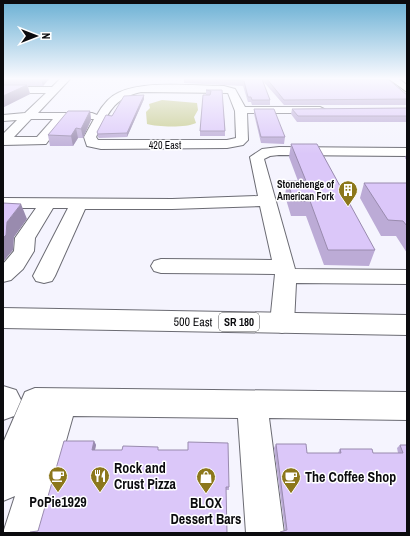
<svg xmlns="http://www.w3.org/2000/svg" width="410" height="536" font-family="'Archivo Narrow',sans-serif">
  <style>
    .green { fill: #c5ca8a }
    .lines { fill: none; stroke-linecap: round; stroke-linejoin: round }
    .minor-casing { stroke: #6b6b73; stroke-width: 2 }
    .major-casing { stroke: #6b6b73; stroke-width: 2 }
    .minor { fill: #fff; fill-rule: evenodd }
    .major { fill: #fff; fill-rule: evenodd }
    .wall { fill: #bcabd6 }
    .shaded-wall { fill: #998bae }
    .building { fill: #dbc7f9; stroke: #998bae }
    .labels { text-anchor: middle; dominant-baseline: central; stroke-width: 3; stroke-linejoin: round; paint-order: stroke }
    .far-street-label { font-size: 10px; fill: #0b0b0e; stroke: #fff }
    .far-poi-label { font-size: 10px; font-weight: bold; fill: #0b0b0e; stroke: #fff; text-anchor: end }
    .shield { fill: #fff; stroke: #545456; stroke-width: 1 }
    .shield-label { font-size: 11px; font-weight: bold; fill: #0b0b0e }
    .street-label { font-size: 12px; fill: #0b0b0e; stroke: #fff }
    .near-poi-label { font-size: 14px; font-weight: bold; fill: #0b0b0e; stroke: #fff; text-anchor: start }
  </style>
  <rect width="100%" height="100%" fill="#f5f4fe"/>
  <path class="green" d="M162,100L197,103L198,110L194,117L196,123C187,128 157,127 147,124L146,112L150,108L149,104Z"/>
  <g class="lines">
    <defs>
      <path id="minor" d="M60,79H70L38,113H92L97,115C102,106 109,97 118,93C143,80 195,86 224,86L235,89L245,107H320L326,110L320,113H247L248,140L243,145L227,148L101,149L87,146L84,137L94,119H65L46,144L3,145V134L17,120L3,121V115L25,113L46,93H3V87H52ZM141,92L228,93L235,111L236,138L227,140H98L96,137C108,114 113,98 141,92ZM31,119H53L37,137H14Z
        M389,79H399L407,85V92Z
        M279,147L407,148V156L279,155L270,156L264,159L295,269L407,270V284L296,283L294,323L291,330L282,333L273,330L270,323L275,274L161,273L154,271L151,266L154,261L161,259L272,260L260,206L172,209H85L55,276L52,281L44,283L36,281L33,276L68,208H53L35,238L34,251L23,269L11,280L3,282V264L14,251L15,238L36,208H3V198L172,199L258,196L250,157L262,149Z
        M3,386L16,390L21,400L14,416L3,420Z
        M35,388L407,392V420L269,418L284,533H246L238,418L73,416L40,533H3L15,496L3,501V443L25,392Z"/>
      <path id="major" d="M3,308L407,315V335L3,328Z"/>
    </defs>
    <use href="#minor" class="minor-casing"/>
    <use href="#major" class="major-casing"/>
    <use href="#minor" class="minor"/>
    <use href="#major" class="major"/>
  </g>
  <path class="wall" d="M3,79H49L43,86H28L30,94L4,107H3Z
    M184,79H388L407,95V105H284L262,80L270,100V105H252L251,102H248L243,86L184,83Z
    M206,90H222L225,131V136H200V131L206,94Z
    M144,95V99L127,137L99,138L98,137L97,132L112,116Z
    M407,108V122H297L291,114L292,109Z
    M254,109L285,137L284,144L261,143L254,114Z
    M90,111L91,120L83,138H78L73,146H50L48,135Z
    M291,144L375,250L369,266L324,265L306,216H291L285,196L287,181H298L289,157Z
    M407,152V161L405,158Z
    M364,183H407V253L396,236H381L360,198Z
    M94,441L96,445L95,450H159L229,487V490H226L38,531Z
    M276,444L307,453H338L340,449L373,453H398L397,448L400,445H407V533L285,530L274,448Z"/>
  <path class="shaded-wall" d="M41,79H49L43,86Z
    M27,85L30,94L4,107L3,103V96Z
    M144,95V99L127,137V133Z
    M90,111L91,120L83,138L81,129Z
    M76,128L78,138L73,146L71,136Z
    M21,204L27,219L14,237L13,250L3,262V238L7,222Z
    M94,441L96,445L94,454L92,450Z"/>
  <path class="building" d="M210,79H262L270,100H252L251,97H248L244,81Z
    M267,79H388L407,95V99L284,100Z
    M3,85H27L3,96Z
    M206,90H222L225,131H200L203,95H210L211,91Z
    M144,95L127,133L98,134L97,132L106,115L112,116L124,96Z
    M407,108V116H298L292,109Z
    M254,109H274L285,137H261Z
    M68,111H90L81,129L76,128L71,136L48,135Z
    M291,144H317L375,250H328L310,201H294L287,181H306Z
    M364,183H407V226L403,221L388,220Z
    M3,203L21,204L7,222L6,235L3,238Z
    M64,441H94L92,450H122L123,446L158,447V450H188V442L228,443L229,487H226L227,533H29L30,532L38,531Z
    M276,444H306L307,453H341L340,449H372L373,453H403L400,445H407V533H280V532L287,530Z"/>
  <linearGradient id="sky" x2="0" y2="1"><stop stop-color="#6ab0d4"/><stop offset="0.51" stop-color="#fafaff"/><stop offset="1" stop-color="#fafaff" stop-opacity="0"/></linearGradient>
  <rect width="410" height="154" fill="url(#sky)"/>
  <defs>
    <symbol id="building-pin" viewBox="-11 -11 22 30"><path d="M0 17L-7.5 6A9.5 9.5 0 1 1 7.5 6Z" fill="#8c771b" stroke="#fff"/><path d="M-4-6H4V6H1V3H-1V6H-4ZM-2.5-4.3h1.7v1.8h-1.7ZM.8-4.3h1.7v1.8H.8ZM-2.5-1h1.7V.8h-1.7ZM.8-1h1.7V.8H.8Z" fill="#fff"/></symbol>
    <symbol id="cafe-pin" viewBox="-11 -11 22 30"><path d="M0 17L-7.5 6A9.5 9.5 0 1 1 7.5 6Z" fill="#8c771b" stroke="#fff"/><path d="M-5.5-4.5H6V0H3Q3 3.5 0 3.5H-2.5Q-5.5 3.5-5.5 0ZM3-3.2v2h1.7v-2ZM-6 4.5H4V6H-6Z" fill="#fff"/></symbol>
    <symbol id="restaurant-pin" viewBox="-11 -11 22 30"><path d="M0 17L-7.5 6A9.5 9.5 0 1 1 7.5 6Z" fill="#8c771b" stroke="#fff"/><path d="M-5-6h1v4h1v-4h1v4h1v-4h1v5L-1.5 .5V6h-2V.5L-5-1ZM5-6V6H3V1.5H1.5Q1.5-4 5-6Z" fill="#fff"/></symbol>
    <symbol id="shop-pin" viewBox="-11 -11 22 30"><path d="M0 17L-7.5 6A9.5 9.5 0 1 1 7.5 6Z" fill="#8c771b" stroke="#fff"/><path d="M-5-2.5h2.3a2.7 3.5 0 0 1 5.4 0H5L5.5 6h-11ZM-1.5-2.5h3a1.5 2.3 0 0 0-3 0Z" fill="#fff"/></symbol>
  </defs>
  <g fill-rule="evenodd">
    <use href="#building-pin" x="337" y="179" width="22" height="30"/>
    <use href="#cafe-pin" x="47" y="465" width="22" height="30"/>
    <use href="#restaurant-pin" x="89" y="465" width="22" height="30"/>
    <use href="#shop-pin" x="195" y="466" width="22" height="30"/>
    <use href="#cafe-pin" x="280" y="466" width="22" height="30"/>
  </g>
  <g class="labels">
    <g class="far-street-label">
      <text x="165" y="145">420 East</text>
    </g>
    <g class="far-poi-label">
      <text x="334" y="184">Stonehenge of<tspan x="334" dy="12">American Fork</tspan></text>
    </g>
    <rect class="shield" x="219" y="313" width="40" height="18" rx="3"/>
    <g class="shield-label">
      <text x="239" y="322">SR 180</text>
    </g>
    <g class="street-label">
      <text transform="translate(193 322) rotate(1)">500 East</text>
    </g>
    <g class="near-poi-label">
      <text x="114" y="468">Rock and<tspan x="114" dy="16">Crust Pizza</tspan></text>
      <text x="305" y="477">The Coffee Shop</text>
      <text x="58" y="502" text-anchor="middle">PoPie1929</text>
      <text x="206" y="503" text-anchor="middle">BLOX<tspan x="206" dy="16">Dessert Bars</tspan></text>
    </g>
  </g>
  <rect width="410" height="536" fill="none" stroke="#0b0b0e" stroke-width="8"/>
  <g transform="translate(36 36) rotate(90)" stroke="#ffffff" stroke-width="3" paint-order="stroke">
  <path d="M0-3L7 15L0 10L-7 15Z" fill="#0b0b0e"/>
  <text y="-6" font-size="11" font-weight="bold" text-anchor="middle" fill="#0b0b0e">N</text>
  </g>
</svg>
